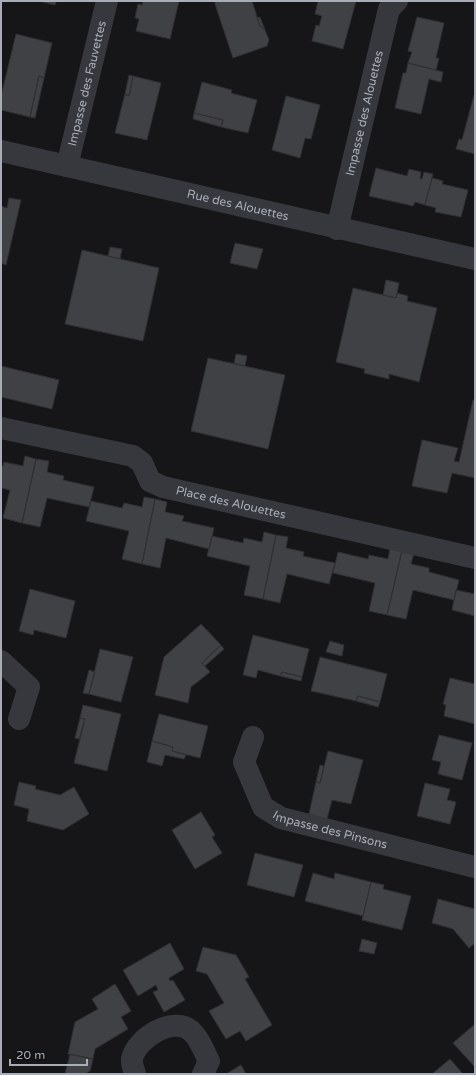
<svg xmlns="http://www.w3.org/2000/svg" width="476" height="1075" font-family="'Varela Round',sans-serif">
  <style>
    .building { fill: #404145; stroke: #303034 }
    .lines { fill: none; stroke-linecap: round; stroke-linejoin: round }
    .minor { stroke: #37383d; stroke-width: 22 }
    .labels { text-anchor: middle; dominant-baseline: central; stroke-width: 3; stroke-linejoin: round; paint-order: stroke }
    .street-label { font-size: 12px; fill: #a8adb8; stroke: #111113 }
  </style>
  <rect width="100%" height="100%" fill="#161618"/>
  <path class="building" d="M39,1H56L55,5Z
    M143,1H179L170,39L136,31L139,19L135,18L138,4L142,5Z
    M215,1H252L260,26L265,30L269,40L267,46L233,58L215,4Z
    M318,1H356L343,49L312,41L316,25L319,26L322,16L315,14Z
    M260,17L265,30L260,26L257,18Z
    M417,17L444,23L436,58H439L436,70L408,63L412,52L408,51Z
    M16,34L52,43L44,78L39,76L30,117L1,110V96Z
    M408,63L443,72L441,82L429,79L421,114L395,108L403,73H406Z
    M129,75L133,76L129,96L125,94Z
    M39,76L44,78L35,118L30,117Z
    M133,76L161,83L147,140L115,133L125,94L129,96Z
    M202,82L232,90L231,93L257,100L248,133L221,127L223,120L194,113Z
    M474,95H475V154L456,149L459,139L462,140Z
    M286,96L320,105L311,139L305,138L300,158L272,150Z
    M194,113L223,120L221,127L193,119Z
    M376,168L407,176L409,169L421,172L420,179H422L424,172L433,174L425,205L415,202L413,206L369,196Z
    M432,178L443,181L442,184L468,190L461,217L435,212L436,208L425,205Z
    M9,198L21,200L6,265L1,263V206L7,208Z
    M235,243L263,249L257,269L230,263Z
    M110,247L122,249L120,259L108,256Z
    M82,250L159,268L143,341L65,324Z
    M386,280L399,283L396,298L383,295Z
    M353,288L396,298L397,293L408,296L407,301L437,308L419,382L389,374V379L364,373L365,369L336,362Z
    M236,354L247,356L245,366L234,363Z
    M208,358L285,375L268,449L191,431Z
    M1,366L59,380L52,409L1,397Z
    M473,400H475V478L452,473L447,493L412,486L422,440L458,448L454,461L459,462Z
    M25,456L36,459L22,523L3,518L10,490L1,488V466H3L4,462L23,466Z
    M36,459L49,461L47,472L64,476L63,480L94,487L89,507L47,498L40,527L22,523Z
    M144,497L155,499L142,564L122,559L129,531L86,521L91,501L122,508L124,503L142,507Z
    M155,499L167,502L165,512L184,516L182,521L214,528L209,549L166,538L160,568L142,564Z
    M264,532L276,535L263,599L244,595L250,566L207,556L212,536L243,543L244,538L262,542Z
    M276,535L288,537L286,548L304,552L303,556L335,563L329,584L287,574L280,603L263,599Z
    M390,548L402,551L387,615L369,611L375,583L333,573L338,552L368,559L369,555L388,559Z
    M402,551L414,553L411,564L429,568V572L459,580L454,600L413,590L406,619L387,615Z
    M30,589L75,601L66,638L34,630L33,635L19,631Z
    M456,590L475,594V616L452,610Z
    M201,624L221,645L202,663L210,672L191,687L188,703L155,695L164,657Z
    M253,635L309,649L302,677L282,672L280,676L258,670L256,678L243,675Z
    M330,641L344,645L342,656L326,652Z
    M221,645L224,649L205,666L202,663Z
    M100,649L133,657L121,702L89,694Z
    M320,657L387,674L380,702L358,696L356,701L311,691Z
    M89,670L95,672L89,694L83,693Z
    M282,672L302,677L301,681L280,676Z
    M450,678L475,684V724L444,716L446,705L443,704Z
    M358,696L380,702L378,707L356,701Z
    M83,705L121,714L107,771L74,763L85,719L80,718Z
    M159,714L208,726L200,758L172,751L173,747L152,741Z
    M80,718L85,719L79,739L75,738Z
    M439,735L472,743L462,780L438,774L441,762L432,760Z
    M152,741L173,747L172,751L186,755L184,759L165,755L162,766L147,762Z
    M328,751L363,760L351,804L332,800L327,819L309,814L316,782L320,783Z
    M320,765L324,766L320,783L316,782Z
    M19,782L36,786L35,789L60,795L74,787L89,814L63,830L27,821L29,809L14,805Z
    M425,783L450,789L447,800L456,802L450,824L417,816Z
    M201,812L215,835L212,837L222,853L195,869L172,830Z
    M255,853L303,865L294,897L247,885Z
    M313,873L334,879L335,873L371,882L363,916L305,901Z
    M371,882L384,885L383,889L411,896L402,930L362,920Z
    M438,899L475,909V943L469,948L453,929L432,923Z
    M362,939L377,943L374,954L359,951Z
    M170,943L184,969L169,978L170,981L173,980L185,1000L164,1012L153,992L158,990L156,985L138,996L123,970Z
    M203,947L236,955L249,977L245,979L272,1025L246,1041L240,1031L226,1039L209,1011L224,1003L207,974L196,971Z
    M115,984L131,1011L121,1017L128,1029L95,1049L93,1059L68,1054L75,1022L98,1009L92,999Z
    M475,1024V1065L474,1066L453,1043Z
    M70,1054L93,1059L90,1071L84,1074H65Z
    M450,1059L463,1074H432Z
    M241,1065L246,1074H226Z"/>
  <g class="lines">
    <g class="minor">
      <path id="s1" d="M1,151L475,259"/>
      <path id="s2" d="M67,166L107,1"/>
      <path id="s3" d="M337,229L389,9L397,1"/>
      <path id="s4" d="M1,428L133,456L142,463L150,481L163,487L475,558"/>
      <path d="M1,661L29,687L19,719"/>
      <path id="s5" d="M253,737L244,762L263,807L281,818L475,867"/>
      <path d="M135,1074C134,1070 131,1063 132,1059C136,1038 175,1014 192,1032C200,1039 204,1052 209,1061L203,1074"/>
    </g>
  </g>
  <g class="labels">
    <g class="street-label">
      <text stroke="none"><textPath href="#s2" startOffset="85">Impasse des Fauvettes</textPath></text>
      <text stroke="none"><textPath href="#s3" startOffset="119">Impasse des Alouettes</textPath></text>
      <text stroke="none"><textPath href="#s1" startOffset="243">Rue des Alouettes</textPath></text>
      <text stroke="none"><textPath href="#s4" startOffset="250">Place des Alouettes</textPath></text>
      <text stroke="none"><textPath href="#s5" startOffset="147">Impasse des Pinsons</textPath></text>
    </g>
  </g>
  <rect width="476" height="1075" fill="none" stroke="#a8adb8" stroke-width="4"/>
  <path d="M10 1059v6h77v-6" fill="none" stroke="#a8adb8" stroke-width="2"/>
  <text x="16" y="1059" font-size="12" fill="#a8adb8" stroke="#111113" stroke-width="3" paint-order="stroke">20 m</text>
</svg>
